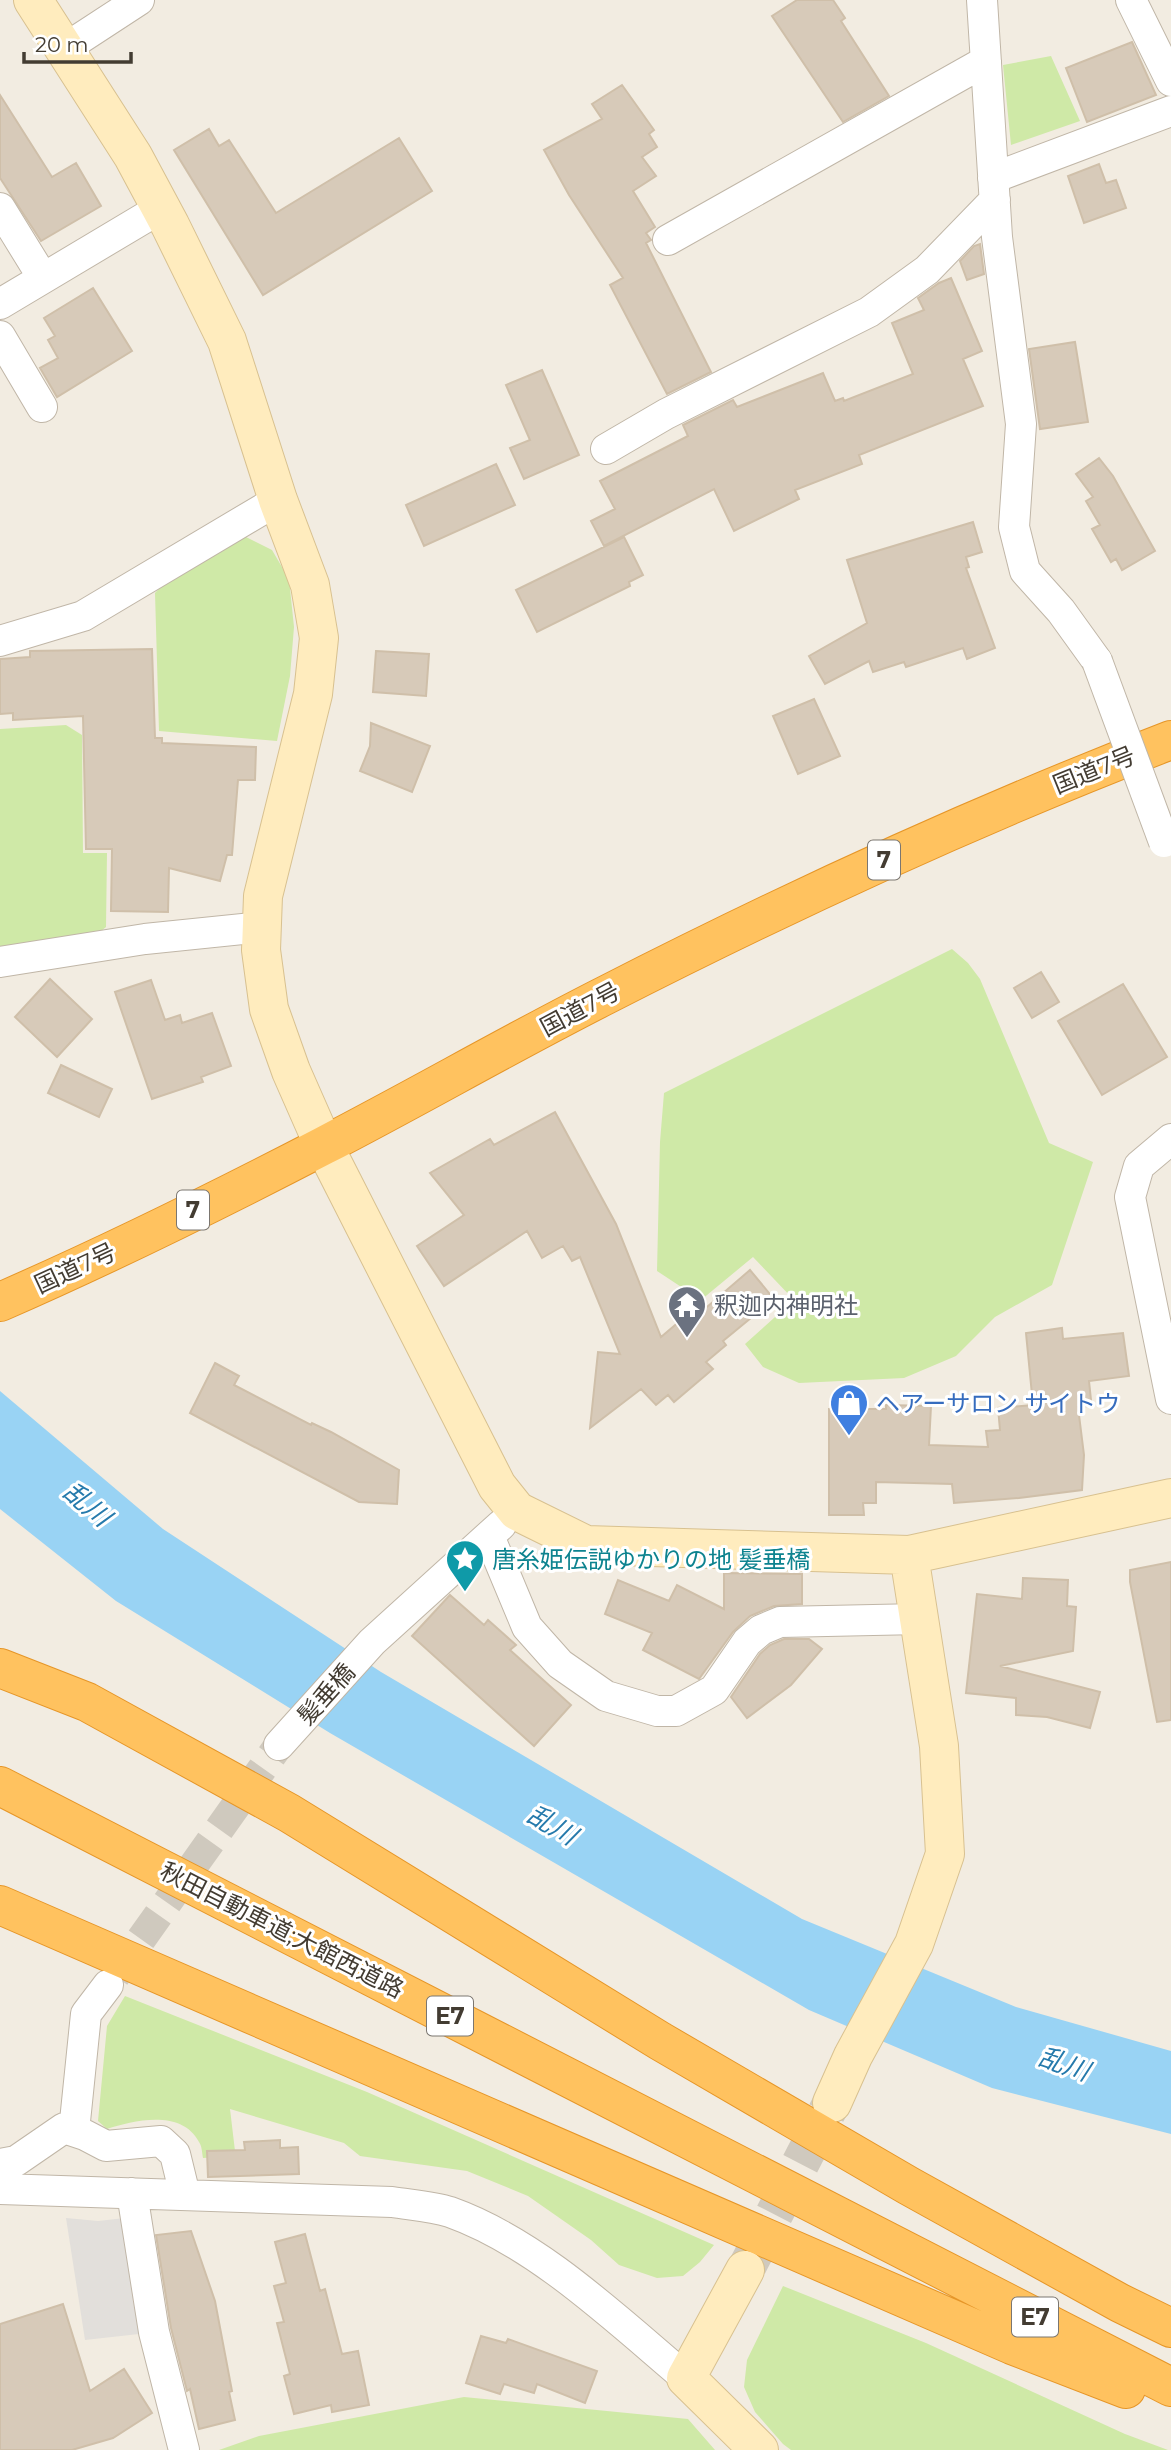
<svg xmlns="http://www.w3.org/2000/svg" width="1171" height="2450" font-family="Montserrat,'Noto Sans JP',sans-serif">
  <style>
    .green { fill: #cfe9a7 }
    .parking { fill: #e2dfdb }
    .water { fill: #99d3f4 }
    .building { fill: #d7cab9; stroke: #cfbfa9; stroke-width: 2 }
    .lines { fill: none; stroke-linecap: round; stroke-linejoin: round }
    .street-tunnel { stroke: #cfc9be; stroke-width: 30; stroke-dasharray: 30 15; stroke-linecap: butt }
    .secondary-tunnel { stroke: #cfc9be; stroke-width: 38; stroke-dasharray: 38 19; stroke-linecap: butt }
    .street-casing { stroke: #c0b6a7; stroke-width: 32 }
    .secondary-casing { stroke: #d8c190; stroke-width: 40 }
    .highway-casing { stroke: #e69628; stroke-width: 40 }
    .street { stroke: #fff; stroke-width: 30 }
    .secondary { stroke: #ffecbe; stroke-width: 38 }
    .highway { stroke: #ffc25f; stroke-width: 38 }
    .street-bridge-casing { stroke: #c0b6a7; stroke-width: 32; stroke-linecap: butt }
    .street-bridge { stroke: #fff; stroke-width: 30 }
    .labels { text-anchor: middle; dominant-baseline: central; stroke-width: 6; stroke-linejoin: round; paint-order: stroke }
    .shield { fill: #fff; stroke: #7b7670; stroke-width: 2 }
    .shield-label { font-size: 23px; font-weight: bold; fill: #433c32 }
    .street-label { font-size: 24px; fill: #433c32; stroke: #fff }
    .worship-label { font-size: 24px; fill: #5b616d; stroke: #fff; text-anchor: start }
    .shop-label { font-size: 24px; fill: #366cbe; stroke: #fff; text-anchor: start }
    .culture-label { font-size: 24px; fill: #0d838f; stroke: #fff; text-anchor: start }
    .water-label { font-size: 26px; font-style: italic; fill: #257aac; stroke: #fff }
  </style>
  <rect width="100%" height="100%" fill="#f2ece1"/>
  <path class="green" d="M1051,56L1080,121L1011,145L1003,65Z
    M242,535L272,550L289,579L294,627L290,676L277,741L159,731L155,593L174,573Z
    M66,725L82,735L83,853H107L106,927L95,936L0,951V729Z
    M952,949L968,963L980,979L1049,1143L1093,1162L1052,1285L995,1317L956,1356L904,1378L799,1383L763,1367L745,1344L794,1300L753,1257L701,1300L657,1271L660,1142L664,1093Z
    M125,1996L367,2092L714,2245L700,2262L683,2276L657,2278L619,2265L591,2240L528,2196L467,2171L360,2156L344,2143L230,2109L235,2151L218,2150V2157L203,2158C202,2153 202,2146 199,2142C182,2109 134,2120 107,2129L98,2121L107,2026Z
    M783,2286L926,2343L1125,2434L1168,2450H791L783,2444L755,2412L744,2387L747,2360Z
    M464,2397L688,2419L715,2450H219L259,2436Z"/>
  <path class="parking" d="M66,2218L98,2221L125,2218L139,2334L85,2340Z"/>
  <path class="water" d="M0,1391L163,1529L381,1672L802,1919L1016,2007L1171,2051V2134L992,2088L809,2010L330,1733L116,1601L0,1509Z"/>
  <path class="building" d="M797,0H833L845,18L841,21L889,96L843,122L772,16Z
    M1132,42L1156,95L1087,122L1066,68Z
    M622,85L654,130L649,134L657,147L642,157L656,176L633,191L655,227L646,233L651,240L646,243L711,372L667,394L610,285L623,278L569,195L544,150L602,119L592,104Z
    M0,95L52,177L76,163L101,206L41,241L0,178Z
    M209,129L219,146L229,140L276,213L399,138L432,191L263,295L174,150Z
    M1099,164L1106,183L1116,180L1126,208L1084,223L1068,176Z
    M980,244L984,274L967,280L960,261L974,246Z
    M951,278L982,351L963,359L983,406L859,455L862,464L795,490L799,499L734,531L714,489L604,546L591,521L615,509L600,481L688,436L683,425L733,400L737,407L823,373L835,401L843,398L844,401L913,374L892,323L924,310L918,298L939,283Z
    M93,288L132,351L57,397L40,368L58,358L48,340L55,336L44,318Z
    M1075,342L1088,422L1040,429L1029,349Z
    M542,370L579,455L524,479L510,448L530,440L506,385Z
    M1099,458L1113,476L1155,551L1122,570L1116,559L1111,562L1092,529L1100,525L1086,501L1093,497L1076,474Z
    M496,464L515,505L424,546L406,505Z
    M973,522L982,552L966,557L969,567L966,568L995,648L967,659L963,648L906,667L904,662L873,672L869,661L825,684L809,656L867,623L847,560Z
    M624,537L643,575L629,582L630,586L537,632L516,590Z
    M152,649L155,738H162V743L256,747L255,780H238L232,855H227L220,881L169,868L168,912L111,911L112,849H86L83,716L13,720V713L0,714V659L30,657V651Z
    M376,651L429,654L426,696L373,692Z
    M814,699L840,756L798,774L773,716Z
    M371,723L430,746L412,792L360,771L370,746Z
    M1041,972L1059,1002L1032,1018L1014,988Z
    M50,979L92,1019L57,1057L15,1017Z
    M151,980L165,1020L180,1015L182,1023L212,1013L231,1066L201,1077L203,1082L152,1099L115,992Z
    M1123,984L1167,1057L1102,1095L1058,1021Z
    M61,1065L112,1089L99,1117L48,1093Z
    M555,1112L616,1224L661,1337L688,1314L693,1319L750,1270L774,1299L723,1341L726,1345L706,1362L713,1369L674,1402L668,1395L656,1405L641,1389L590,1428L598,1352L620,1354L580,1257L572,1261L563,1246L542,1258L527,1231L444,1286L417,1246L464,1215L430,1173L490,1139L494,1145Z
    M1062,1328L1063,1339L1123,1333L1129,1376L1089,1381L1091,1400H1087V1406L1078,1407L1084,1455L1082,1490L1019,1498L954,1503L952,1484L876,1482V1503H863L864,1515H829V1409H886V1405L931,1406L929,1445L988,1447L986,1431L1000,1430L998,1408L1033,1405L1026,1333Z
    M215,1363L239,1376L234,1385L311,1425L312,1423L331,1432L399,1470L397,1504L359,1502L190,1413Z
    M1171,1562V1720L1157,1722L1130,1582V1570Z
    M724,1573L802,1574V1604L774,1606L750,1616L733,1632L699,1679L643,1650L652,1633L605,1614L618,1580L669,1601L677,1585L724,1609Z
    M1023,1578L1068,1580L1067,1606L1076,1607L1073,1651L1000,1666L1100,1692L1090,1728L1047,1717L1016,1715V1698L966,1693L977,1594L1022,1599Z
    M450,1595L484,1625L488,1620L516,1645L510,1650L571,1705L534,1746L412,1636Z
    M784,1639H809L822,1649L791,1685L747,1718L731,1697L760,1654L770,1645Z
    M280,2140V2148L298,2147L299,2174L208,2177L207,2151L245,2150L244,2142Z
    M191,2231L215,2301L232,2391L229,2392L235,2420L199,2429L190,2389L187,2391L171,2328L156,2235Z
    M305,2234L320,2291L325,2289L342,2354L358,2351L369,2405L332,2412L331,2405L294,2414L284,2376L290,2374L277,2323L284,2322L274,2286L286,2283L275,2242Z
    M63,2304L90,2391L124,2369L152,2413L113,2438L72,2450H0V2324Z
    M481,2336L506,2343L508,2339L597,2371L585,2403L537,2384L534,2393L504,2384L500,2394L466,2383Z"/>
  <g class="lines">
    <path class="street-tunnel" d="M115,1976L279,1745"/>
    <path class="secondary-tunnel" d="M748,2265L831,2104"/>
    <defs>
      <path id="street" d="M982,0L997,237L1021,424L1014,527L1025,571L1061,611L1097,661
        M1131,0L1171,81
        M64,49L139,0
        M993,178L1171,111
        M0,208L43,278
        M668,240L986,61
        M0,304L161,208
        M0,336L42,407
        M606,449L666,414L869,312L927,270L995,200
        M0,641L83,616L278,500
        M0,962L145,939L262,927
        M1171,1139L1139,1166L1130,1197L1171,1399
        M489,1536L527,1627L560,1664L606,1696L657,1711H676L714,1690L747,1642L761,1630L780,1622L920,1619
        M279,1745L372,1642L501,1525
        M74,2131L86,2014L108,1985
        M0,2164L16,2161L64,2128L85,2135L106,2146L161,2141L175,2154L185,2195
        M0,2189L392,2202C411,2205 432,2206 450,2212C537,2243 616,2319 686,2378
        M132,2193L154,2332L184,2450"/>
      <path id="secondary" d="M33,0L133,156L170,225L227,341L278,500L310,585L319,638L313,694L263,896L261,950L269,1009L291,1071L324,1146L497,1486L517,1511L586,1545L909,1555L1171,1498
        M832,2103L853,2056L914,1944L945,1854L939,1746L909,1555
        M745,2270L686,2378L759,2450"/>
      <path id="highway" d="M0,1302C110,1254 217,1201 323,1146C418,1097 511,1043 606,995C790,901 978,814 1171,740
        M0,1668L87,1702L289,1813L660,2041L909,2186L1120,2303L1171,2328
        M0,1786L1171,2387
        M0,1905L1012,2345L1126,2389"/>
    </defs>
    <use href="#street" class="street-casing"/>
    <use href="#secondary" class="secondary-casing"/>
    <use href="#highway" class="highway-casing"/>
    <use href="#street" class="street"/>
    <use href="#secondary" class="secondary"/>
    <use href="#highway" class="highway"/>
    <defs>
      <path id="street-bridge" d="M1097,661L1164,842"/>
    </defs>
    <use href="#street-bridge" class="street-bridge-casing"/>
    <use href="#street-bridge" class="street-bridge"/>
  </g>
  <defs>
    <symbol id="temple-pin" viewBox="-11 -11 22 30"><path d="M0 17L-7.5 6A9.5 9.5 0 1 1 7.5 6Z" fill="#6b7280" stroke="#fff"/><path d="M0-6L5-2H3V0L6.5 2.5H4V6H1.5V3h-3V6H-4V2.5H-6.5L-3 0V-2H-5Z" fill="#fff"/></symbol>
    <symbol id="shop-pin" viewBox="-11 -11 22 30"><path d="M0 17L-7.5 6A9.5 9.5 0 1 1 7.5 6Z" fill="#3f7fe0" stroke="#fff"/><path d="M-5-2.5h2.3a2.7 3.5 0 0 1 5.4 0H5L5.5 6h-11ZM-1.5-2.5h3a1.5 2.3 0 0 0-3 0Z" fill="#fff"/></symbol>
    <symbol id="sight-pin" viewBox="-11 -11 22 30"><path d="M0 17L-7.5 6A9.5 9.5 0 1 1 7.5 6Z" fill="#0f9aa8" stroke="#fff"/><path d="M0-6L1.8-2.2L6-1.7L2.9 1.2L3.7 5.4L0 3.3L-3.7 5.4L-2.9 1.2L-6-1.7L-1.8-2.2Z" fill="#fff"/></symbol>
  </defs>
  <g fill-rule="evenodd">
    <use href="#temple-pin" x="665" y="1283" width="44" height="60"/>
    <use href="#shop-pin" x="827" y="1381" width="44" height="60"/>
    <use href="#sight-pin" x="443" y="1537" width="44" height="60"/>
  </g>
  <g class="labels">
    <g class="shield">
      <rect x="868" y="840.5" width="32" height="39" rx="5"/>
      <rect x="177" y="1190.5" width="32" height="39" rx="5"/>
      <rect x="427" y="1996.5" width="46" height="39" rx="5"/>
      <rect x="1012" y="2297.5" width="46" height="39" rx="5"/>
    </g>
    <g class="shield-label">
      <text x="884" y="860">7</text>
      <text x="193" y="1210">7</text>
      <text x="450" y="2016">E7</text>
      <text x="1035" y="2317">E7</text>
    </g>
    <g class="street-label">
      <text transform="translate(1094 770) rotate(-22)">国道7号</text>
      <text transform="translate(580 1009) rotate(-28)">国道7号</text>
      <text transform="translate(75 1268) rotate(-25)">国道7号</text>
      <text transform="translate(326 1694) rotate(-48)">髪垂橋</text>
      <text transform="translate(282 1930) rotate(27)">秋田自動車道;大館西道路</text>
    </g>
    <g class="worship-label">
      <text x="714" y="1305">釈迦内神明社</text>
    </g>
    <g class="shop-label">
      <text x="876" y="1403">ヘアーサロン サイトウ</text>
    </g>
    <g class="culture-label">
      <text x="492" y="1559">唐糸姫伝説ゆかりの地 髪垂橋</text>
    </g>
    <g class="water-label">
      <text transform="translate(87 1504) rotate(40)">乱川</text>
      <text transform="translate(552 1825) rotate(30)">乱川</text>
      <text transform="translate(1064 2064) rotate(19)">乱川</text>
    </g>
  </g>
  <path d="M24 52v10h107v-10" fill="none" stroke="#433c32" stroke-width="3.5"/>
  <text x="35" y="52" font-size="21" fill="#433c32" stroke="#ffffff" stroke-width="5" paint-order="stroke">20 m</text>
</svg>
